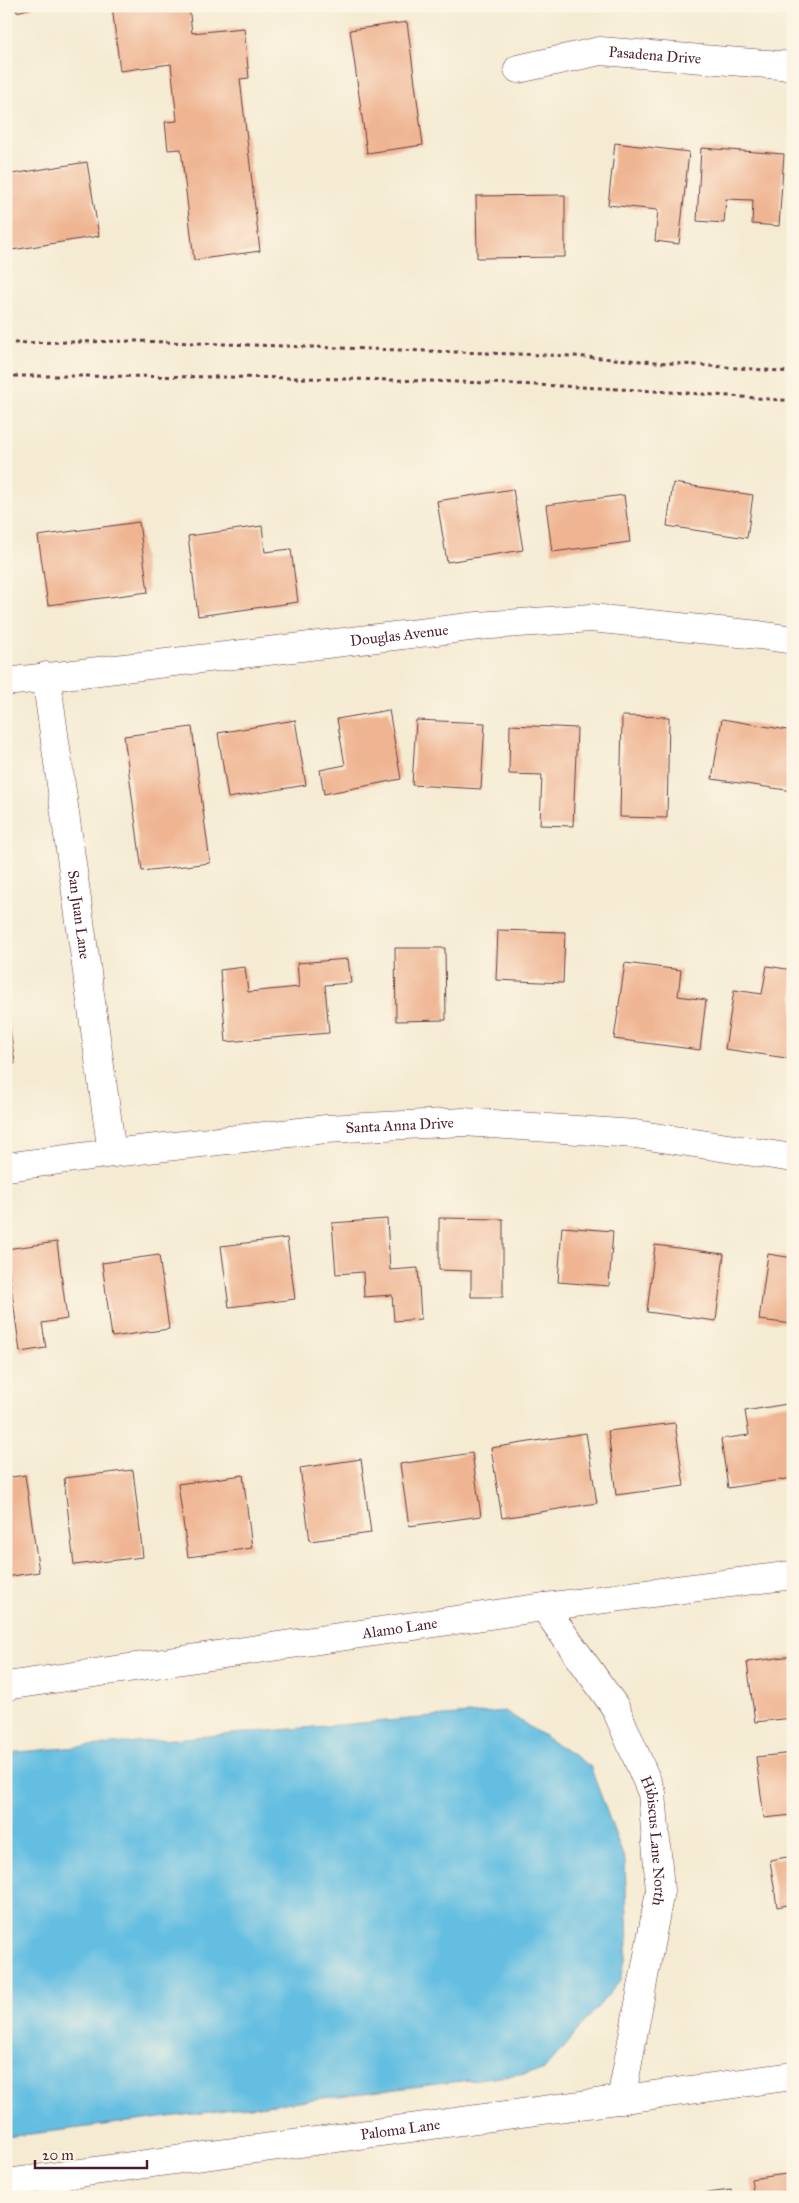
<svg xmlns="http://www.w3.org/2000/svg" width="799" height="2203" font-family="'IM FELL Great Primer',serif">
  <style>
    .water { fill: #63bee1; stroke: #566e86 }
    .building { fill: #efb593 }
    .lines { fill: none; stroke-linecap: round; stroke-linejoin: round }
    .minor-casing { stroke: #643e44; stroke-width: 29 }
    .tertiary-casing { stroke: #643e44; stroke-width: 29 }
    .path { stroke: #643e44; stroke-width: 3; stroke-dasharray: 4 4; stroke-linecap: butt }
    .minor { stroke: #fff; stroke-width: 28 }
    .tertiary { stroke: #fff; stroke-width: 28 }
    .labels { text-anchor: middle; dominant-baseline: central; stroke-width: 5; stroke-linejoin: round; paint-order: stroke }
    .street-label { font-size: 15px; fill: #4a1f2b; stroke: #fcf5e5 }
  </style>
  <rect width="100%" height="100%" fill="#fcf5e5"/>
  <filter id="ink" filterUnits="userSpaceOnUse"><feTurbulence type="fractalNoise" baseFrequency=".02" numOctaves="2"/><feDisplacementMap in="SourceGraphic" scale="10" xChannelSelector="R" yChannelSelector="G"/><feConvolveMatrix kernelMatrix="1 2 1 2 8 2 1 2 1" color-interpolation-filters="sRGB"/></filter>
  <filter id="wash" filterUnits="userSpaceOnUse"><feTurbulence type="fractalNoise" baseFrequency=".0096" numOctaves="4" result="noise"/><feDisplacementMap in="SourceGraphic" scale="20" xChannelSelector="R" yChannelSelector="G"/><feGaussianBlur stdDeviation="1.12" result="paint"/><feColorMatrix in="noise" values="0 0 0 0 0 0 0 0 0 0 0 0 0 0 0 0 0 1.4 0 .05"/><feComposite in="paint" operator="in"/></filter>
  <g filter="url(#wash)">
    <rect width="100%" height="100%" fill="#f5ebd3"/>
    <path class="water" d="M505,1711L590,1766L625,1861L628,1944L621,1980L543,2071L6,2137V1753Z"/>
    <g id="blocks">
      <path class="building" d="M16,6H34L35,7L17,12Z
        M112,6H189L192,33L244,28L249,78L240,79L260,251L194,260L181,149L168,150L165,122L177,121L171,64L120,71Z
        M407,22L423,145L367,153L350,30Z
        M615,143L689,152L679,244L655,241L658,210L608,205Z
        M701,148L784,154L779,226L752,224L753,200L726,199L724,223L697,221Z
        M87,162L99,236L6,251V175Z
        M565,195V257L477,258L476,196Z
        M673,483L753,495L747,538L667,526Z
        M513,489L523,550L447,562L437,501Z
        M624,495L630,542L552,552L546,505Z
        M139,522L148,592L48,605L38,536Z
        M262,526L265,552L291,549L298,602L198,616L188,536Z
        M389,710L401,779L324,794L320,770L345,765L337,719Z
        M622,716L669,717L667,818L620,817Z
        M722,719L793,731V791L712,779Z
        M295,720L306,785L228,798L218,733Z
        M416,720L485,723L481,789L412,785Z
        M510,725L577,728L573,826L540,825L542,775L509,774Z
        M192,727L210,863L142,871L124,736Z
        M498,930L565,932L563,983L496,980Z
        M395,948H445L446,1020L396,1021Z
        M348,959L351,983L325,985L329,1033L226,1042L220,970L245,967L248,992L299,987L297,963Z
        M625,963L681,970L678,996L706,1000L700,1050L614,1039Z
        M767,966L793,970V1059L725,1049L734,990L762,994Z
        M6,1001L15,1064L6,1065Z
        M439,1218L503,1219V1297H471V1271L439,1270Z
        M387,1219L390,1270L418,1268L421,1319L394,1321L392,1295L364,1297L363,1272L336,1274L332,1223Z
        M562,1227L613,1231L609,1286L558,1282Z
        M287,1238L295,1299L229,1307L221,1246Z
        M57,1242L67,1319L42,1323L46,1348L20,1352L6,1249Z
        M655,1245L724,1254L716,1321L647,1312Z
        M768,1254L793,1258V1324L759,1320Z
        M159,1255L169,1329L112,1337L102,1263Z
        M793,1403V1478L728,1488L721,1439L749,1435L745,1411Z
        M675,1423L684,1486L616,1495L608,1431Z
        M586,1433L597,1503L502,1518L491,1448Z
        M472,1453L481,1516L409,1526L400,1464Z
        M361,1459L371,1533L310,1541L300,1468Z
        M133,1470L143,1557L74,1565L64,1478Z
        M25,1475L39,1572L6,1577V1478Z
        M243,1475L252,1548L188,1557L178,1484Z
        M793,1656V1718L755,1722L747,1662Z
        M793,1753V1815L764,1818L756,1757Z
        M793,1856V1904L777,1907L770,1860Z
        M793,2173V2197H754L751,2179Z
        M731,2190L732,2197H683V2196Z"/>
    </g>
  </g>
  <g filter="url(#ink)">
    <use href="#blocks" fill-opacity="0" stroke="#643e44" stroke-width="1"/>
    <g class="lines">
      <defs>
        <g id="minor">
          <path id="s1" d="M518,69L600,51L793,66"/>
          <path id="s2" d="M46,676L112,1153"/>
          <path id="s3" d="M6,682L478,626L591,618L759,635L793,640"/>
          <path id="s4" d="M6,1167L112,1153L326,1129L464,1122L635,1134L793,1158"/>
          <path id="s5" d="M544,1607L615,1707L652,1793L660,1891L621,2100"/>
          <path id="s6" d="M6,1686L544,1607L793,1575"/>
        </g>
        <g id="tertiary">
          <path id="s7" d="M6,2183L793,2076"/>
        </g>
      </defs>
      <use href="#minor" class="minor-casing"/>
      <use href="#tertiary" class="tertiary-casing"/>
      <path class="path" d="M6,343L137,341L573,356L793,372
        M6,376C268,376 532,379 793,401"/>
      <use href="#minor" class="minor"/>
      <use href="#tertiary" class="tertiary"/>
    </g>
  </g>
  <g class="labels">
    <g class="street-label">
      <text stroke="none"><textPath href="#s1" startOffset="139">Pasadena Drive</textPath></text>
      <text stroke="none"><textPath href="#s3" startOffset="396">Douglas Avenue</textPath></text>
      <text stroke="none"><textPath href="#s2" startOffset="241">San Juan Lane</textPath></text>
      <text stroke="none"><textPath href="#s4" startOffset="396">Santa Anna Drive</textPath></text>
      <text stroke="none"><textPath href="#s6" startOffset="398">Alamo Lane</textPath></text>
      <text stroke="none"><textPath href="#s5" startOffset="264">Hibiscus Lane North</textPath></text>
      <text stroke="none"><textPath href="#s7" startOffset="398">Paloma Lane</textPath></text>
    </g>
  </g>
  <rect width="799" height="2203" fill="none" stroke="#fcf5e5" stroke-width="25"/>
  <path d="M35 2160v8h112v-8" fill="none" stroke="#4a1f2b" stroke-width="2.5"/>
  <text x="42" y="2160" font-size="15" fill="#4a1f2b" stroke="#fcf5e5" stroke-width="4" paint-order="stroke">20 m</text>
</svg>
